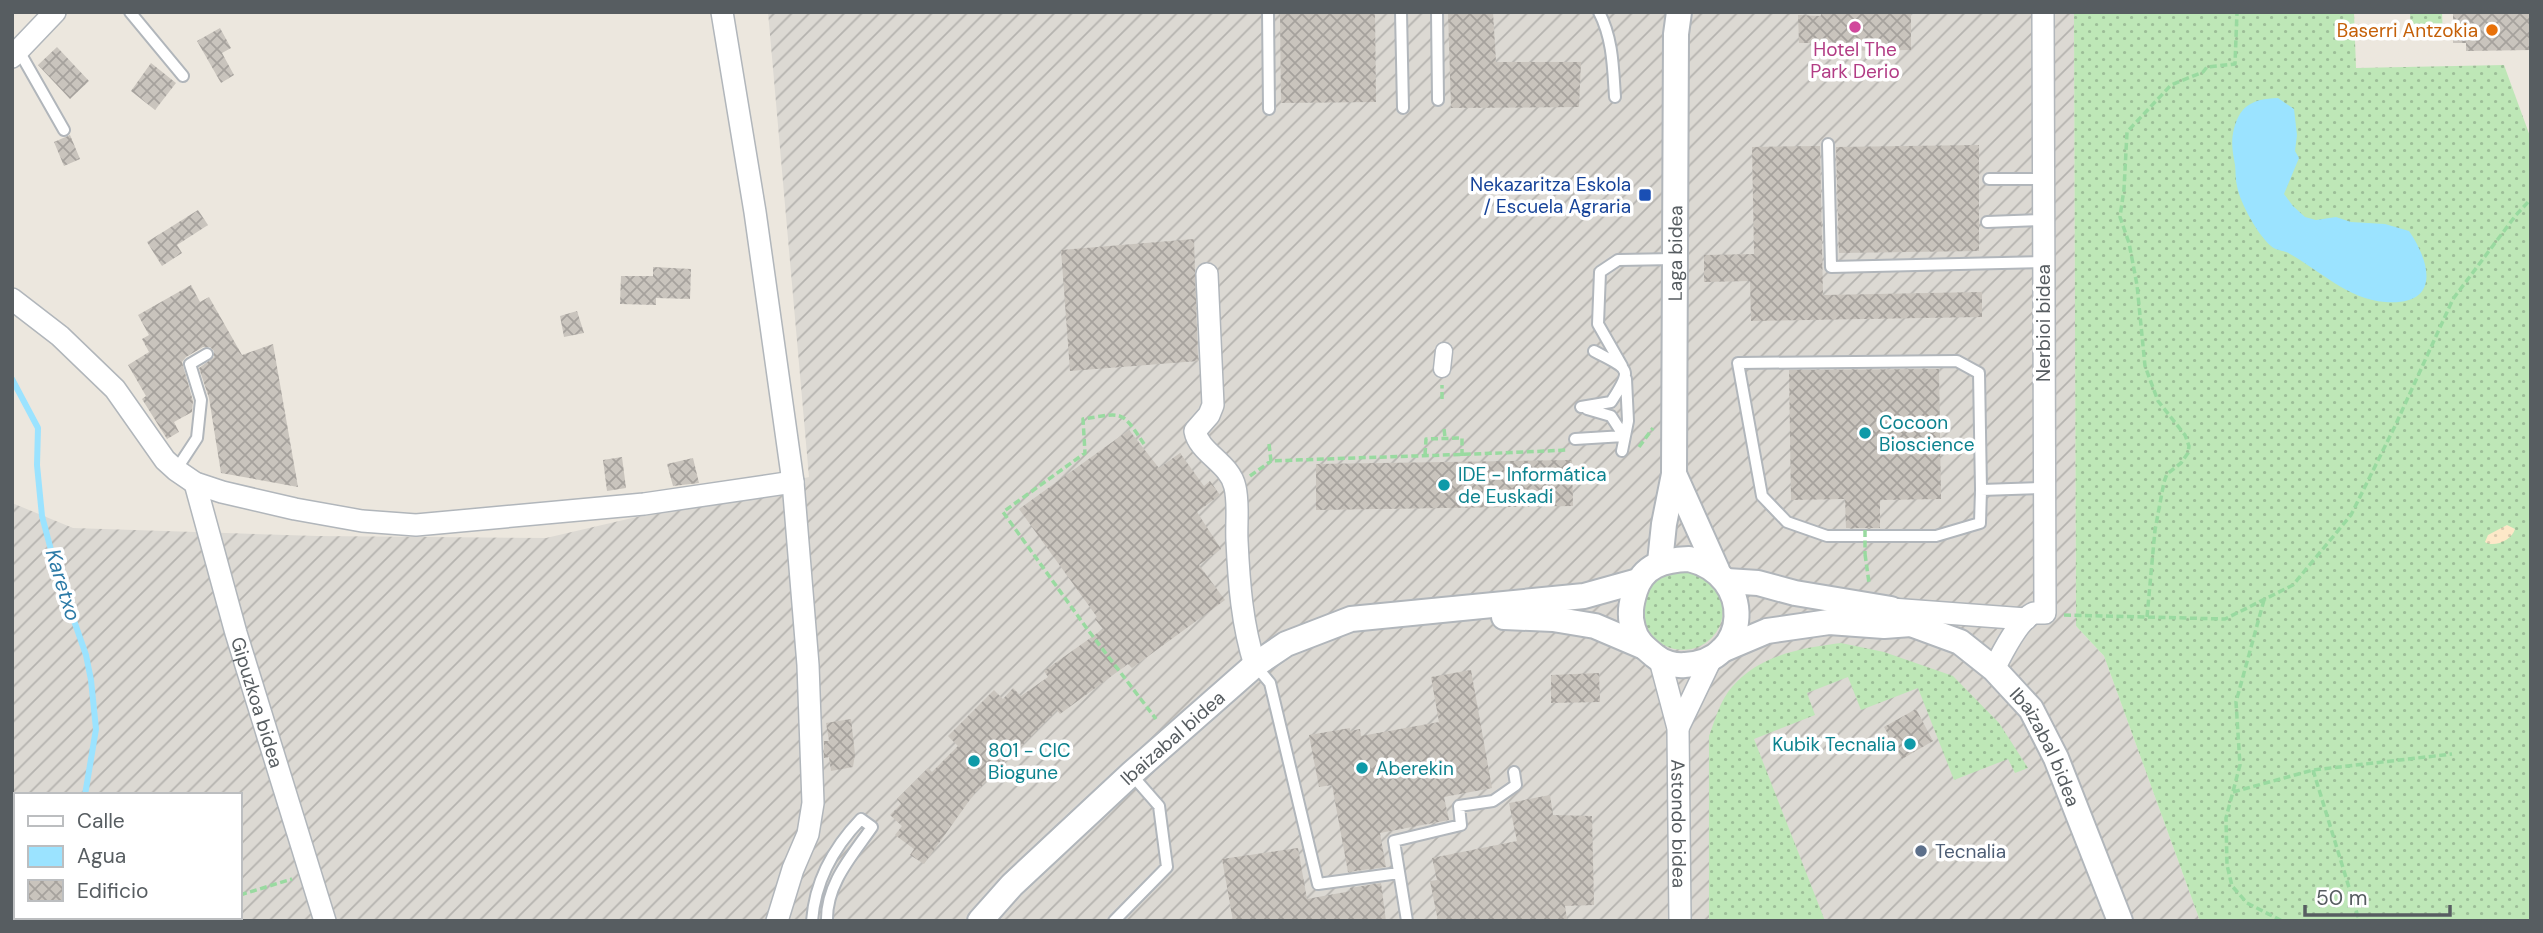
<svg xmlns="http://www.w3.org/2000/svg" width="2543" height="933" font-family="'DM Sans',sans-serif">
  <style>
    .industrial { fill: url(#industrial-furrows); fill-rule: evenodd }
    .grass { fill: url(#grass-dots) }
    .sand { fill: url(#sand-dots) }
    .water { fill: #9be3ff }
    .lines { fill: none; stroke-linecap: round; stroke-linejoin: round }
    .stream { stroke: #9be3ff; stroke-width: 6 }
    .building { fill: url(#building-cross-hatch) }
    .service-casing { stroke: #b1b6bb; stroke-width: 14 }
    .pedestrian-casing { stroke: #b1b6bb; stroke-width: 19 }
    .minor-casing { stroke: #b1b6bb; stroke-width: 24 }
    .tertiary-casing { stroke: #b1b6bb; stroke-width: 28 }
    .path { stroke: #99daa0; stroke-width: 3.5; stroke-dasharray: 7 3.5; stroke-linecap: butt }
    .service { stroke: #fff; stroke-width: 10 }
    .pedestrian { stroke: #fff; stroke-width: 16 }
    .minor { stroke: #fff; stroke-width: 21 }
    .tertiary { stroke: #fff; stroke-width: 24 }
    .path-bridge { stroke: #99daa0; stroke-width: 3.5; stroke-dasharray: 7 3.5; stroke-linecap: butt }
    .hotel-dot { fill: #d1479c; stroke: #fff; stroke-width: 2.5 }
    .food-dot { fill: #e8710a; stroke: #fff; stroke-width: 2.5 }
    .transit-dot { fill: #1a4fb4; stroke: #fff; stroke-width: 2.5 }
    .culture-dot { fill: #0f9aa8; stroke: #fff; stroke-width: 2.5 }
    .service-dot { fill: #5c6f8a; stroke: #fff; stroke-width: 2.5 }
    .labels { text-anchor: middle; dominant-baseline: central; stroke-width: 7; stroke-linejoin: round; paint-order: stroke }
    .food-label { font-size: 19px; fill: #c56008; stroke: #fff; text-anchor: end }
    .hotel-label { font-size: 19px; fill: #b23c85; stroke: #fff }
    .transit-label { font-size: 19px; fill: #164399; stroke: #fff; text-anchor: end }
    .street-label { font-size: 19px; fill: #575d61; stroke: #fff }
    .culture-label { font-size: 19px; fill: #0d838f; stroke: #fff; text-anchor: start }
    .service-label { font-size: 19px; fill: #4e5e75; stroke: #fff; text-anchor: start }
    .water-label { font-size: 21px; font-style: italic; fill: #2d7ba7; stroke: #fff }
  </style>
  <defs>
    <pattern id="industrial-furrows" width="10" height="10" patternUnits="userSpaceOnUse" patternTransform="scale(1.75)"><rect width="10" height="10" fill="#dcd9d3"/><path d="M-1 1l2-2M0 10L10 0M9 11l2-2" fill="none" stroke="#b5b3af"/></pattern>
    <pattern id="grass-dots" width="8" height="8" patternUnits="userSpaceOnUse" patternTransform="scale(1.75)"><rect width="8" height="8" fill="#bee7b7"/><path d="M2 2h.1M6 6h.1" fill="none" stroke="#9dbe98" stroke-width="1.8" stroke-linecap="round"/></pattern>
    <pattern id="sand-dots" width="8" height="8" patternUnits="userSpaceOnUse" patternTransform="scale(1.75)"><rect width="8" height="8" fill="#fde8c8"/><path d="M2 2h.1M6 6h.1" fill="none" stroke="#dbc9ae" stroke-width="1.8" stroke-linecap="round"/></pattern>
    <pattern id="building-cross-hatch" width="8" height="8" patternUnits="userSpaceOnUse" patternTransform="scale(1.75)"><rect width="8" height="8" fill="#c9c4bd"/><path d="M0 0l8 8M0 8l8-8" fill="none" stroke="#a6a29d"/></pattern>
  </defs>
  <rect width="100%" height="100%" fill="#ece7de"/>
  <path class="industrial" d="M768,12H2074L2076,626L2104,656L2200,921H12V503L73,528L317,536L546,538L809,477ZM16,795H240V917H16Z"/>
  <path class="grass" d="M2074,12H2354L2356,68L2504,65L2531,139V921H2200L2104,656L2076,626Z
    M2410,12H2442L2443,39L2411,40Z
    M1643 610a40 40 0 1 1 80 0a40 40 0 1 1-80 0Z
    M1841,643L1884,652L1953,676L1999,723L2028,768L2015,773L2008,759L1954,780L1918,688L1861,710L1848,677L1807,693L1815,715L1754,739L1825,921H1709V736C1715,720 1720,700 1732,687C1759,655 1801,648 1841,643Z"/>
  <path class="sand" d="M2507,525L2515,529C2512,540 2494,548 2485,542L2488,535Z"/>
  <path class="water" d="M2278,98L2294,109L2297,135L2295,151L2299,158L2284,194L2293,206L2305,217L2316,220L2336,217L2351,222L2385,224L2409,231C2431,263 2441,306 2385,302C2348,299 2320,271 2290,254C2284,250 2276,251 2271,246C2258,235 2240,203 2237,186C2235,179 2236,172 2235,165C2233,154 2231,144 2233,133C2239,106 2251,99 2278,98Z"/>
  <g class="lines">
    <path class="stream" d="M12,379L38,428L37,465L42,516L56,569L86,655L91,680L96,729L85,795"/>
  </g>
  <path class="building" d="M1280,12H1375L1376,102L1281,103Z
    M1448,12H1493L1496,62H1581L1579,107L1451,108Z
    M1821,12H1911V50L1820,51V43H1799L1798,15L1821,16Z
    M2453,12L2531,14V50L2466,51V43H2453Z
    M220,28L231,48L222,53L234,75L221,83L197,41Z
    M57,47L89,81L70,99L38,65Z
    M151,63L176,83L155,110L131,91Z
    M70,135L80,159L64,166L54,142Z
    M1979,145V251L1839,253L1836,147Z
    M1820,146L1823,295L1982,292V317L1751,321L1750,281L1704,282V255L1754,254L1752,147Z
    M198,210L208,225L177,245L182,253L162,266L147,242Z
    M1194,239L1198,361L1070,371L1061,250Z
    M653,267L691,269L690,299L656,298V305L620,304L621,276H653Z
    M191,285L200,302L209,297L242,355L273,344L298,487L221,473L209,398L199,368L214,357V351L210,347H203L186,357L182,362L193,401L192,412L174,422L179,432L167,439L142,399L146,396L128,365L149,352L142,339L149,335L138,315Z
    M577,311L584,333L564,337L560,316Z
    M1939,369L1941,499L1880,500V528H1846L1845,499L1791,500L1789,370Z
    M1129,430L1159,468L1180,453L1204,486L1210,481L1220,495L1197,512L1221,549L1199,565L1225,600L1132,668L1128,664L1060,714L1057,710L974,794L924,864L910,855L914,849L895,835L902,826L890,815L901,804L897,799L928,768L932,772L958,746L948,736L994,690L1003,699L1013,688L1021,696L1048,677L1044,671L1103,629L1095,619L1097,617L1019,509Z
    M622,457L626,488L607,491L603,460Z
    M693,458L699,483L673,486L667,464Z
    M1572,460L1573,506L1316,510V464Z
    M1471,670L1492,788L1444,797L1449,820L1380,833L1386,867L1348,872L1332,785L1319,787L1309,735L1350,728V731L1360,729L1361,736L1439,722L1431,677Z
    M1599,673L1600,702L1551,703V675Z
    M1916,709L1933,741L1902,759L1884,727Z
    M851,719L855,754L853,767L831,771L829,757L824,758V741H829L826,723Z
    M1550,795L1553,815L1592,816L1594,905L1565,906L1567,919L1559,921H1438L1430,881L1437,880L1432,858L1517,841L1509,803Z
    M1298,848L1307,899L1351,891L1350,888L1381,883L1386,921H1233L1222,859Z"/>
  <g class="lines">
    <defs>
      <path id="service" d="M130,12L183,76
        M1268,12L1269,109
        M1401,12L1403,108
        M1437,12L1438,100
        M1599,12C1613,39 1613,68 1615,97
        M19,51L64,130
        M1828,144L1831,267L2043,262
        M1989,179H2043
        M1987,222L2043,220
        M1622,366L1598,324L1600,272L1618,260L1675,259
        M1581,407L1611,402C1634,367 1629,370 1594,351
        M1587,409L1611,416L1624,436
        M1575,439L1624,436
        M1622,451L1628,421L1626,379
        M176,470L197,438L201,400L190,364L207,354
        M1981,490L1979,373L1957,361L1738,363L1762,496L1787,522L1827,536H1936L1980,523L1981,490L2043,488
        M1255,665L1270,683L1318,884L1399,873
        M812,921C815,881 833,848 861,819L872,827C852,856 826,884 827,921
        M1114,921L1167,867L1159,806L1131,774
        M1407,921L1394,841L1461,825L1459,806L1493,801L1516,785L1514,772"/>
      <path id="pedestrian" d="M1442,369L1444,351"/>
      <g id="minor">
        <path d="M722,12L755,212L793,482L808,665L813,803L808,834L793,869L777,921"/>
        <path d="M12,57L55,12"/>
        <path d="M1207,274L1213,405L1209,415L1195,431C1199,453 1230,463 1235,487C1239,504 1236,524 1237,541C1239,583 1242,625 1255,665"/>
        <path d="M12,299L60,336L115,389L165,460L176,470L195,483L222,492L295,509L362,521L416,525L644,504L793,482"/>
        <path id="s1" d="M195,483L236,633L325,921"/>
        <path d="M1891,609L2026,619"/>
        <path id="s2" d="M1660,660L1678,728L1680,921"/>
        <path d="M1994,669C2001,655 2019,619 2034,613C2035,613 2043,613 2045,613L2043,12"/>
        <path d="M1678,728L1711,659"/>
      </g>
      <g id="tertiary">
        <path d="M1674,474L1717,570"/>
        <path d="M1689,559C1755,575 1751,662 1685,665C1675,666 1663,663 1655,656C1645,648 1636,641 1633,628C1629,615 1631,604 1635,591C1643,565 1664,560 1689,559Z"/>
        <path id="s3" d="M1660,562L1664,524L1674,474L1676,34L1679,12"/>
        <path id="s4" d="M1727,581L1758,583L1795,593L1891,609L1911,624L1960,642L1994,669L2031,709L2056,758L2120,921"/>
        <path d="M1504,617L1553,619L1595,626L1642,646"/>
        <path d="M1722,650L1767,631L1829,622L1884,626L1911,624"/>
        <path id="s5" d="M980,921L1012,885L1131,774L1255,665L1286,644L1351,619L1584,596L1638,581"/>
      </g>
    </defs>
    <use href="#service" class="service-casing"/>
    <use href="#pedestrian" class="pedestrian-casing"/>
    <use href="#minor" class="minor-casing"/>
    <use href="#tertiary" class="tertiary-casing"/>
    <path class="path" d="M1442,399V385
      M1444,429L1445,437
      M1144,444C1121,409 1123,413 1083,419L1085,453L1003,512L1088,630L1156,719
      M1269,444L1271,461C1369,457 1468,455 1566,450
      M1639,447L1653,428
      M1425,455L1426,439L1462,438V456
      M1250,476L1271,461
      M1865,554L1869,583
      M2264,600L2236,702L2240,765L2226,818L2227,865L2232,886L2247,903L2282,921
      M2064,615L2225,619L2293,585L2351,515L2395,426L2453,299L2516,215L2531,199
      M2147,617L2155,530L2164,482L2167,474L2181,463L2188,453L2189,446L2185,435L2158,401L2145,366L2137,285L2129,243L2120,217L2124,189L2127,132L2171,85L2203,72L2207,67L2235,64L2237,12
      M2313,770L2359,920
      M2233,792L2313,770L2452,754
      M240,895L292,879
      M112,917L115,921
      M223,917L225,921
      M80,921L90,917
      M162,921L173,917"/>
    <use href="#service" class="service"/>
    <use href="#pedestrian" class="pedestrian"/>
    <use href="#minor" class="minor"/>
    <use href="#tertiary" class="tertiary"/>
    <path class="path-bridge" d="M1865,530V554"/>
  </g>
  <circle class="hotel-dot" cx="1855" cy="27" r="7"/>
  <circle class="food-dot" cx="2492" cy="30" r="7"/>
  <rect class="transit-dot" x="1638" y="188" width="14" height="14" rx="3.5"/>
  <g class="culture-dot">
    <circle cx="1865" cy="433" r="7"/>
    <circle cx="1444" cy="485" r="7"/>
    <circle cx="1910" cy="744" r="7"/>
    <circle cx="974" cy="761" r="7"/>
    <circle cx="1362" cy="768" r="7"/>
  </g>
  <circle class="service-dot" cx="1921" cy="851" r="7"/>
  <g class="labels">
    <g class="food-label">
      <text x="2478" y="30">Baserri Antzokia</text>
    </g>
    <g class="hotel-label">
      <text x="1855" y="49">Hotel The<tspan x="1855" dy="22">Park Derio</tspan></text>
    </g>
    <g class="transit-label">
      <text x="1631" y="184">Nekazaritza Eskola<tspan x="1631" dy="22">/ Escuela Agraria</tspan></text>
    </g>
    <g class="street-label">
      <text stroke="none"><textPath href="#s3" startOffset="310">Laga bidea</textPath></text>
      <text transform="translate(2043 323) rotate(-90)">Nerbioi bidea</text>
      <text stroke="none"><textPath href="#s1" startOffset="228">Gipuzkoa bidea</textPath></text>
      <text stroke="none"><textPath href="#s5" startOffset="266">Ibaizabal bidea</textPath></text>
      <text stroke="none"><textPath href="#s4" startOffset="382">Ibaizabal bidea</textPath></text>
      <text stroke="none"><textPath href="#s2" startOffset="166">Astondo bidea</textPath></text>
    </g>
    <g class="culture-label">
      <text x="1879" y="422">Cocoon<tspan x="1879" dy="22">Bioscience</tspan></text>
      <text x="1458" y="474">IDE - Informática<tspan x="1458" dy="22">de Euskadi</tspan></text>
      <text x="1896" y="744" text-anchor="end">Kubik Tecnalia</text>
      <text x="988" y="750">801 - CIC<tspan x="988" dy="22">Biogune</tspan></text>
      <text x="1376" y="768">Aberekin</text>
    </g>
    <g class="service-label">
      <text x="1935" y="851">Tecnalia</text>
    </g>
    <g class="water-label">
      <text transform="translate(63 585) rotate(73)">Karetxo</text>
    </g>
  </g>
  <rect width="2543" height="933" fill="none" stroke="#575d61" stroke-width="28"/>
  <rect x="14" y="793" width="228" height="126" fill="#ffffff" stroke="#bcbec0" stroke-width="2"/>
  <rect x="28" y="816" width="35" height="10" fill="#ffffff" stroke="#bcbec0" stroke-width="2"/>
  <text x="77" y="828" font-size="21" fill="#575d61">Calle</text>
  <rect x="28" y="846" width="35" height="21" fill="#9be3ff" stroke="#bcbec0" stroke-width="2"/>
  <text x="77" y="863" font-size="21" fill="#575d61">Agua</text>
  <rect x="28" y="880" width="35" height="21" fill="url(#building-cross-hatch)" stroke="#bcbec0" stroke-width="2"/>
  <text x="77" y="898" font-size="21" fill="#575d61">Edificio</text>
  <path d="M2305 905v10h145v-10" fill="none" stroke="#575d61" stroke-width="3.5"/>
  <text x="2316" y="905" font-size="21" fill="#575d61" stroke="#ffffff" stroke-width="5" paint-order="stroke">50 m</text>
</svg>
